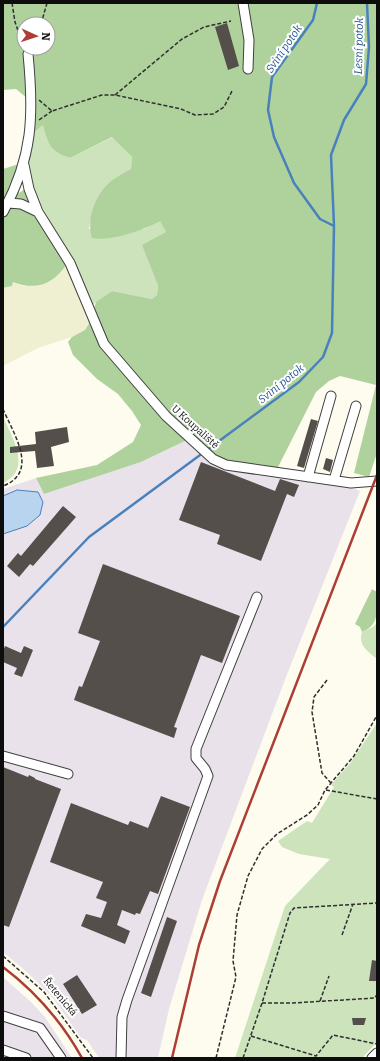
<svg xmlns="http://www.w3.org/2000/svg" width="380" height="1061" font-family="Bitter,serif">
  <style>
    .industrial { fill: #eae2ea }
    .farmland { fill: #eff0d1 }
    .green { fill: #cce3bc }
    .forest { fill: #afd29d; fill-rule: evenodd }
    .water { fill: #b9d4ee; stroke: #4981bd }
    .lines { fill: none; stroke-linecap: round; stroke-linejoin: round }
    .stream { stroke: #4981bd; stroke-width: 2.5 }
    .building { fill: #544f4a }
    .minor-casing { stroke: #404040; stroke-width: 11 }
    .path { stroke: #2f2f2f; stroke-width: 1.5; stroke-dasharray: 4 2; stroke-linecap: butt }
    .minor { stroke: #fff; stroke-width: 9 }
    .rail { stroke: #ac3e36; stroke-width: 2.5 }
    .labels { text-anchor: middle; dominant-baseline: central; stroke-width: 4; stroke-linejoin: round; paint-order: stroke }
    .street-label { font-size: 10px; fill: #0d0d0d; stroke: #fff }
    .water-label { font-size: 11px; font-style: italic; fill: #25548f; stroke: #fff }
  </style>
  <rect width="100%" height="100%" fill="#fdfcee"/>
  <path class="industrial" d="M187,440L207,457L347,486L360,491L286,677L202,900L169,1009L158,1058H99L87,1040L81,1038L53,998L28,973L3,952V489L36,478L44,494L141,462Z
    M3,977L31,1002L45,1017L72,1058H3Z"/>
  <path class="farmland" d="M67,264L90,322L85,330L72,337L38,348L3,366V288L12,286L13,282L24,286Z"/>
  <path class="green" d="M43,124C48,144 50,152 70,158L113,137L132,157L131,169C102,188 96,194 89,229H144L160,220L166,232L156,277L158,285L157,295L152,299L112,291L91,306L82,278L33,191L28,165L34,132Z
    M3,416C12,439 33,468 3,483Z
    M377,623V659C367,651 358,645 362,632L373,627Z
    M377,723V1042L362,1058H235L285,906L330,859L299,854L282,847L278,841L307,821L312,823L334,787L331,785L351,762Z"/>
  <path class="forest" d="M3,3H377V453L369,477L354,473L376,385L340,376L329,381L316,392L277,469L256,464L233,470L187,440L141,462L44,494L36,478L97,465L133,442L141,425L132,411L118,394L97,379L73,355L68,342L72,337L85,330L90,322L96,302L112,291L152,299L157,295L158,285L142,245L166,232L160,221C144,230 110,242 92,238C86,219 95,195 110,182C116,177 124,173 131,169L132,157L112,137L70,158C50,152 48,144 43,125L34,132L28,99L16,89L3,90ZM24,24H48V48H24Z
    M19,164V193L25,189L29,202L67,264C53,284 37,291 13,282L12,286L3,288V169Z
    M372,589L377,592C377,610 380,625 362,632L360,627L355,624Z"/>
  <path class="water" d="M17,490L38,492L43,502L40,515L27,526L3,534V496Z"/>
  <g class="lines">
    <path class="stream" d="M317,3L313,20L272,77L268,110L274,137L294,183L320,219L334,226
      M3,627L89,537L299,382L323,357L332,333L334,226L331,155L344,120L366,84L369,47L367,3"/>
  </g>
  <path class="building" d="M227,23L239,66L228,70L215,27Z
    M311,419L318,421L304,468L297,466Z
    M67,427L69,442L51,447L54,466L37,468L35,451L10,453V447L36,444L35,432Z
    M326,458L333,460L330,472L323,469Z
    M201,462L275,491L280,479L299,485L294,497L287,494L261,561L217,544L220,535L179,520Z
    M63,506L76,517L33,566L30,564L19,577L7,566L18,553L21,556Z
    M103,564L240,616L222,663L201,655L174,727L177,728L174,738L74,700L79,686L82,687L100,641L78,633Z
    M5,646L21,653L24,646L33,650L22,677L14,674L17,668L3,662V651Z
    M3,767L28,777L29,775L35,778V779L61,789L9,927L3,925Z
    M161,796L190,807L158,894L150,891L140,914L136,913L135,915L122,910L117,925L130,931L125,944L81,926L86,914L101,918L107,902L96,898L103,882L50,862L71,803L128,825L130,821L148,828Z
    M167,917L177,921L151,997L141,993Z
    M372,960L377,961L376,981H369Z
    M77,975L97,1005L82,1014L63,984Z
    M352,1018H366L364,1025H353Z"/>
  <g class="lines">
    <defs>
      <path id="minor" d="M243,3L249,40L248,69
        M24,165L29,189L38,212
        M8,203L21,204L38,212L70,263L104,344L166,416L213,459L226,465L351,483L377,481
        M3,212C33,157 34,115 28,54
        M308,477L331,396
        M334,480L356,406
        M3,756L68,774
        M3,1016L40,1028L61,1058
        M3,1050L26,1058
        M121,1058L122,1017L127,1000L208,776L205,769L196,758V749L257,597
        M372,1058L377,1053"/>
    </defs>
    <use href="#minor" class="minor-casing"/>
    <path class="path" d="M12,3L15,22L24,48
      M41,24L47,3
      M115,95L182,39L204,27L231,21
      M39,100L52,111L102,95H115L181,109L195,115L213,114L224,107L232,91
      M39,120L52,111
      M3,409C13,433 40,472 3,486
      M327,680L314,697L312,712L322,773L331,783
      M326,790L377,799
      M342,935L353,904
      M3,956L44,992L93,1058
      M320,1001L329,976
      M262,1003H293L375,998L377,994
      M251,1036L316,1056L333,1035L377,1044
      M216,1058L236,977L233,961L237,915L248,876L262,849L277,834L307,815L318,805L325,790L354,756L376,717
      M243,1058L262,1003L290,913L294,908L377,903"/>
    <use href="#minor" class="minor"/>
    <path class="rail" d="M3,967C36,992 62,1022 82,1058
      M172,1058L199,945L220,881L377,475"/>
  </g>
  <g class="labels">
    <g class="street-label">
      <text transform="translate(195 427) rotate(42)">U Koupaliště</text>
      <text transform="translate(60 997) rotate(50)">Řetenická</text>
    </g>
    <g class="water-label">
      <text transform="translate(359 46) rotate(-89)">Lesní potok</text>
      <text transform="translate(284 49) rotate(-56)">Sviní potok</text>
      <text transform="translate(281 384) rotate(-39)">Sviní potok</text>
    </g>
  </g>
  <rect width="380" height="1061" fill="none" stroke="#0d0d0d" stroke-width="8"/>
  <g transform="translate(36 36) rotate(93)"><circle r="19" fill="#ffffff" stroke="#9e9e9e"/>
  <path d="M0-3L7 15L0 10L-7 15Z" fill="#ac3e36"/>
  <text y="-6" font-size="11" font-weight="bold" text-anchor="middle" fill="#0d0d0d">N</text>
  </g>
</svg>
